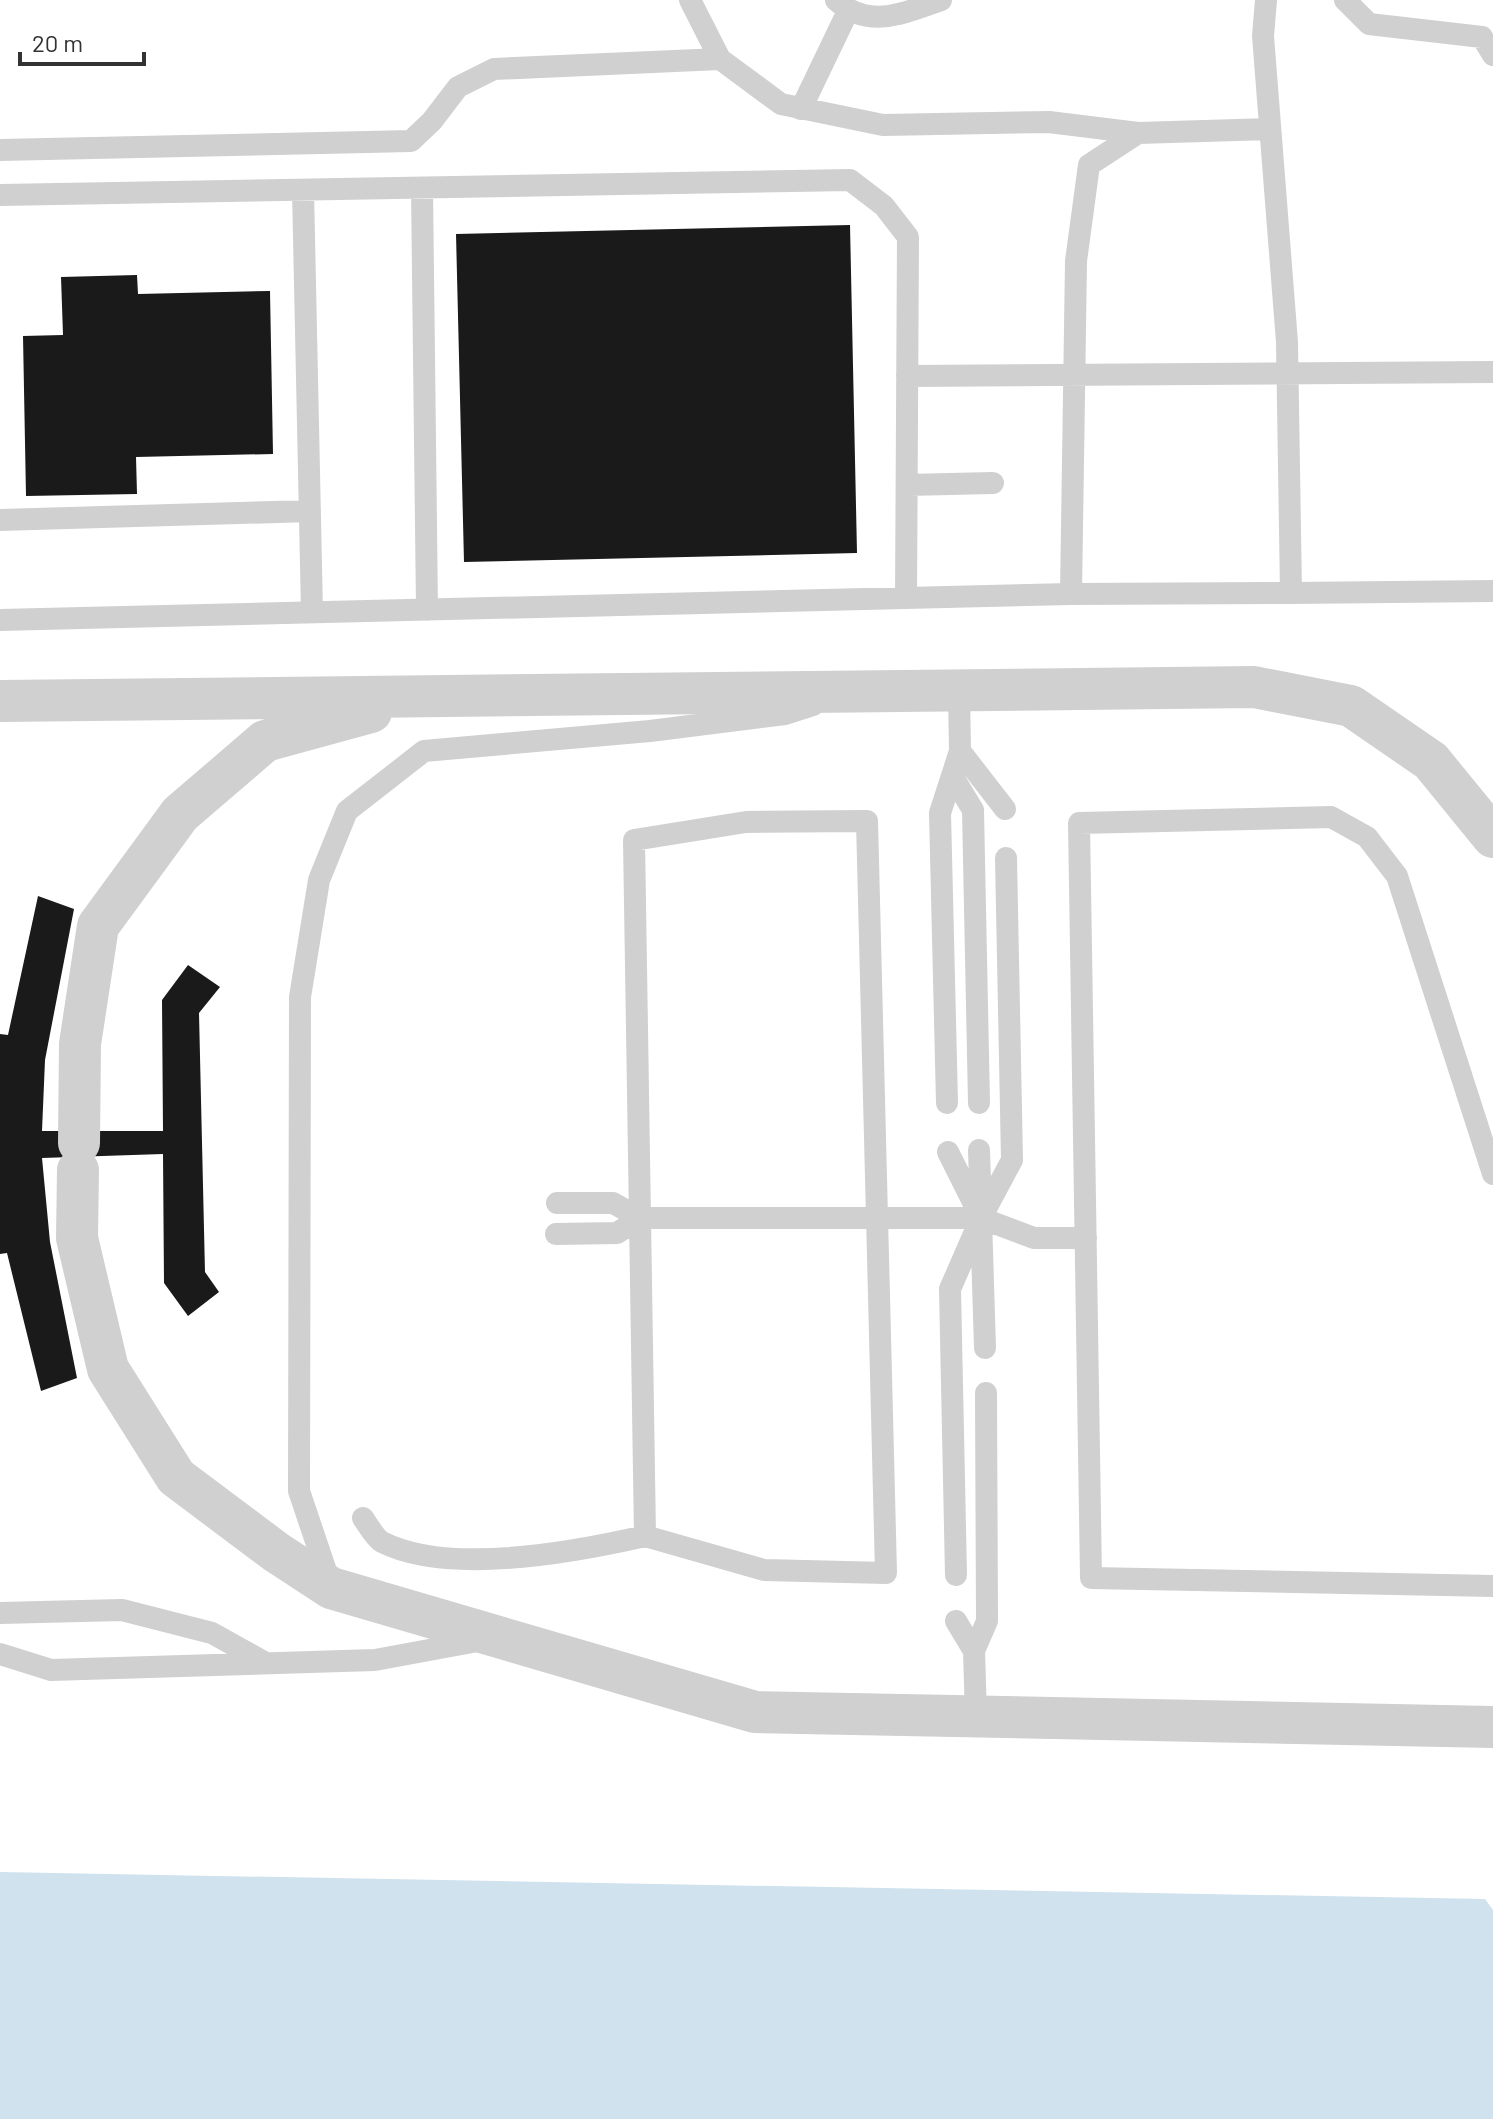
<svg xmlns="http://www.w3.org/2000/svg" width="1493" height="2119" font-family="Barlow,sans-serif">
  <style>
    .water { fill: #cfe2ee }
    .building { fill: #1a1a1a }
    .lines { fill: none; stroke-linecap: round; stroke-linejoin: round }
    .service { stroke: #d0d0d0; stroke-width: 22 }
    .minor { stroke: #d0d0d0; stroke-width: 42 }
  </style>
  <rect width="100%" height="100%" fill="#fff"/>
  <path class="water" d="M0,1872L1485,1899L1493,1910V2119H0Z"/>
  <path class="building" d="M850,225L857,553L464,562L456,234Z
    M137,275L138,294L270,291L273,454L136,457L137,494L26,496L23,336L63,335L61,277Z
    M38,896L74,909L45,1060L42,1131H163L162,1000L188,965L220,987L199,1013L205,1272L219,1292L188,1316L164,1283L163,1154L42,1158L50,1242L77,1378L41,1391L7,1253L0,1254V1034L8,1035Z"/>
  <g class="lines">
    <path class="service" d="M690,0L720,59L781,104L883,125L1049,122L1138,133
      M836,0C869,30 904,13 941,0
      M1345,0L1369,24L1482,37L1493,55
      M801,109L848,11
      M0,150L411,141L432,121L458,87L494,69L720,59
      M422,188L427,610
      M303,190L312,612
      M0,195L850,180L884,206L908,237L906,598
      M907,376L1493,372
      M907,485L993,483
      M0,520L310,511
      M1291,593L1493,591
      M1071,594L1076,261L1089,165L1138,133L1270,129
      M0,620L1071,594L1291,593L1287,342L1263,36L1266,0
      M959,691L960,751
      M953,777L973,810L979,1103
      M947,1103L940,813L960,751L1005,809
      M979,1150L981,1209
      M948,1152L981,1218L1012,1160L1006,858
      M1493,1174L1397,876L1367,837L1331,817L1079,823L1091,1578L1493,1586
      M557,1203H613L640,1218
      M640,1218L634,840L746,822L867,821L886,1573L764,1570L645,1536L640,1218H981L1034,1238H1086
      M556,1234L617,1233L640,1218
      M363,1518C368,1525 375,1538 382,1542C449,1576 575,1552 645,1536
      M956,1575L950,1289L981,1218L985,1348
      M330,1583L299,1491L300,997L319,880L347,811L424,751L650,731L785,714L813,705
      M0,1613L122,1610L212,1633L264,1662
      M956,1621L974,1651
      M0,1654L51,1670L375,1660L483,1640
      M976,1716L974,1651L987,1621L986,1393"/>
    <path class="minor" d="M0,701L1254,687L1351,706L1431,761L1493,837
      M79,1143L80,1044L98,926L180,814L265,741L371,712
      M78,1170L77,1238L108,1369L176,1477L276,1552L331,1588L755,1712L1493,1727"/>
  </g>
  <path d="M20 52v12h124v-12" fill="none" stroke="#333333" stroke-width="4"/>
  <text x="32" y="52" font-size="24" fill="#333333" stroke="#ffffff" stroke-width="6" paint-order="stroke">20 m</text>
</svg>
